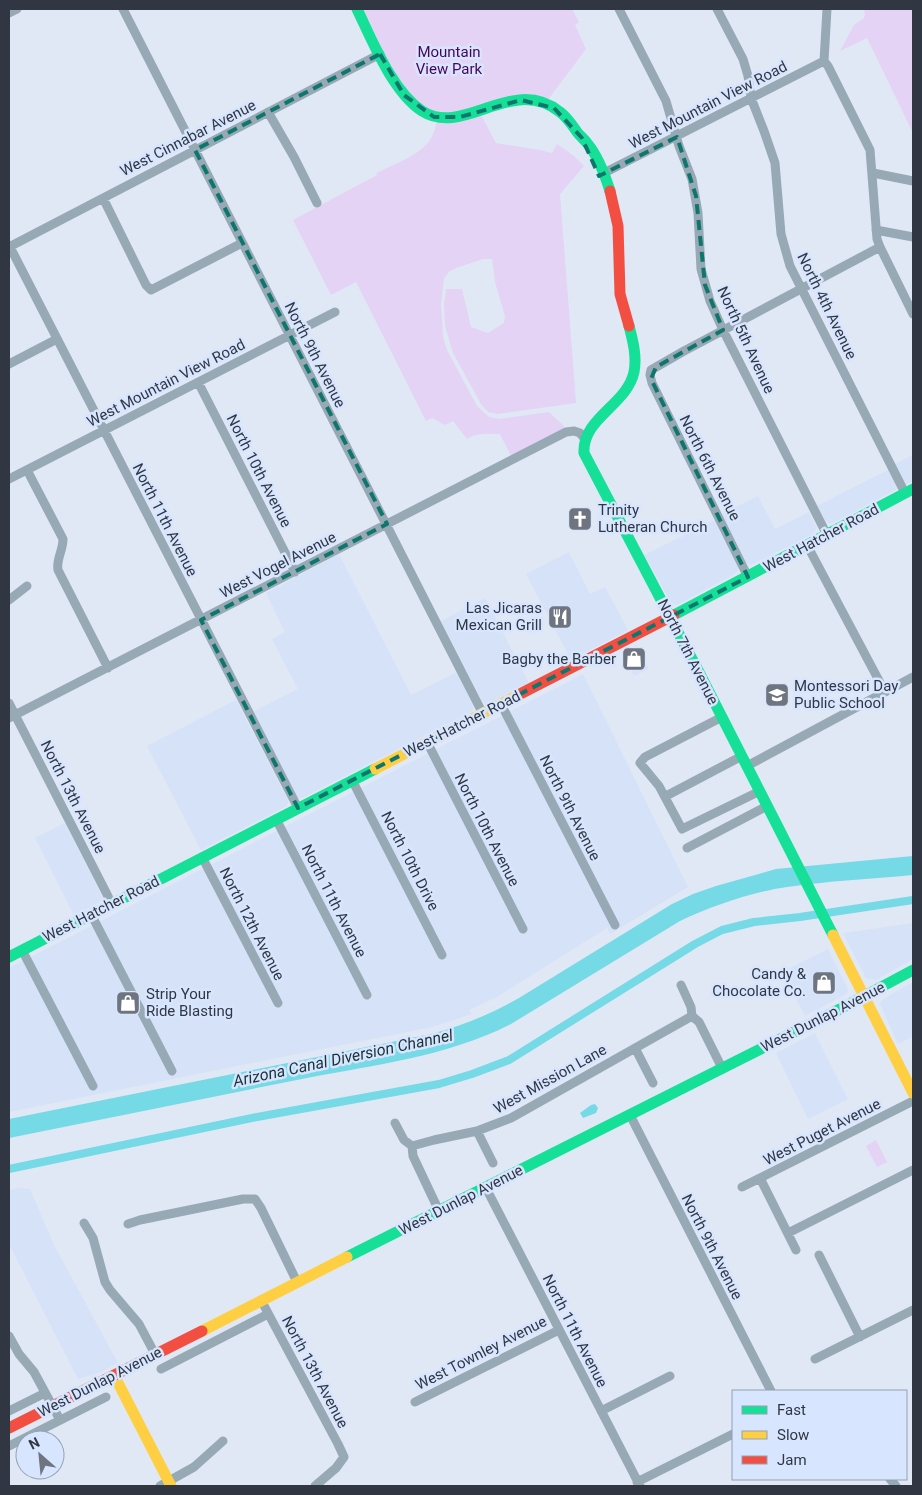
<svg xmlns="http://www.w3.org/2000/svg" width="922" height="1495" font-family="Roboto,sans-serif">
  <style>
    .built { fill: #d5e2f8 }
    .green { fill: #e4d3f4 }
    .water { fill: #75d9e6 }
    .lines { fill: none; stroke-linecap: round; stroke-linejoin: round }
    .canal { stroke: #75d9e6; stroke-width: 8 }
    .street { stroke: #97a9b4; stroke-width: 9 }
    .fast { stroke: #16e098; stroke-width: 11 }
    .slow { stroke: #ffcf43; stroke-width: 11 }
    .jam { stroke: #f24e42; stroke-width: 11 }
    .marked { fill: none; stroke: #0f766e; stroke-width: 4; stroke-dasharray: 10 6; stroke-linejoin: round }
    .labels { text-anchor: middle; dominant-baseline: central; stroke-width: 5; stroke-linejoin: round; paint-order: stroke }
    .park-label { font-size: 15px; fill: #4b015e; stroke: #d7e6fe }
    .street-label { font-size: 15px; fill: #303743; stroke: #d7e6fe }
    .poi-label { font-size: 15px; fill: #303743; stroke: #d7e6fe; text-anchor: start }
    .water-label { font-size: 16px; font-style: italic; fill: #1b3234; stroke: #d7e6fe }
  </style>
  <rect width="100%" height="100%" fill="#e0e8f5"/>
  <path class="built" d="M913,455V481L831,524L825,521L817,506L896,466L895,464Z
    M758,496L775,529L809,512L817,528L813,534L751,565L746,563L722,514Z
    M715,520L738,567V571L735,574L677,605L674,604L671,602L644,555Z
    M569,552L590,594L605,587L628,630L571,660L526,574Z
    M339,554L411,695L457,672L473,705V709L471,712L302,798H299L297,797L253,712L298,689L272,639L285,632L266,593Z
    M485,598L529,683L489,703H485L482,701L441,621Z
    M637,645L649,669L634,676L622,653Z
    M583,674L688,887L610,934L607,928L497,997L469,1010L472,1014L432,1027L9,1112V968Z
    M236,700L288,800V804L287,806L201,850L147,746Z
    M65,823L102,896L100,902L74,916L35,838Z
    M913,923V959L876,980L866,978L843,933Z
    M828,949L847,987L848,992L845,995L805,1016L782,972Z
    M913,982V1036L898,1044L880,1004L883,999Z
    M815,1033L848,1099L808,1119L776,1053Z
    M20,1188L30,1189L54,1245L118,1363L101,1372L78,1379L9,1244V1190Z"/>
  <path class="green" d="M363,9H572L579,22L575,25L586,49L547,101L450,114L435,113L412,99L388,61Z
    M864,9H913V133L867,38L840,51L854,25L864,18L865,14Z
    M481,115L496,143L540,150L552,153L557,144L574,156L584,166L560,194L576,403L498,414L488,412L481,404L453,353L445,326L444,303L446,289H462L471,327L488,333L504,323L505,316L495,282L492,259H483L456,268L450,271L444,278L441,304L443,337L447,350L477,406L489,417L500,419L549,412L563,425L565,428L511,456L500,434C488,434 477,432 467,439L453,421L445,425L432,418L426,421L356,282L331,295L293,220L377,175L376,173C393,165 420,155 430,140C434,134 435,128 437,121Z
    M876,1140L887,1162L877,1167L866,1146Z"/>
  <path class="water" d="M913,856V875C871,879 828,881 787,887C752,892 712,906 680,921L511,1024C449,1056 375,1065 307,1078C207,1098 108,1118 9,1138V1119L431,1034C462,1026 491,1014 519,998L672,904L693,894L716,886L776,869Z
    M595,1104L598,1108L596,1113L583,1118L580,1113L591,1105Z"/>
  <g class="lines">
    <path class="canal" d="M9,1169L257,1117L439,1084L472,1074L509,1060L695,944L722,930L754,922L800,917L913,900"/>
    <path class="street" d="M123,9L483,714
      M619,9L666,101L679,146L692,179L698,213L701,269L710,301L723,330L827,535
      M717,9L743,59L748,76L751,98L764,131L775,163L781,234L790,266L905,493
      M9,13L17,9
      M824,61L828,66L870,150L877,239L880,247L913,314
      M824,61L827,9
      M268,112L294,157L317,203
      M604,173L824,61
      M873,173L913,181
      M103,198L146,285L151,290L242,243
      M876,230L913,237
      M9,245L298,808
      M9,247L380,54
      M9,364L57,339
      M198,382L295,572
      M27,470L63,539C63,551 56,559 58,570L108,668
      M9,479L335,312
      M807,545L885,692
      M748,577L652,383L650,375L651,370L684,351L880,247
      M9,600L27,586
      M9,703L112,904
      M501,704L615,925
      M722,717L645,757L640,763L659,786L682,829L760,791
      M9,718L566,432L574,431L580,433L585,439
      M427,742L523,929
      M747,766L913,677
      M352,780L442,955
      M666,796L742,756
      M276,819L367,995
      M687,848L767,806
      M202,857L278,1003
      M91,914L172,1071
      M22,950L93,1086
      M681,985L691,1007L692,1016L699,1022L722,1068
      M635,1048L653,1083
      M630,1115L771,1391
      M395,1123L404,1140L412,1146L413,1156L439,1211
      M477,1131L493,1163
      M412,1146L434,1140L477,1131L511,1118L692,1016
      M760,1178L796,1250
      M742,1187L913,1101
      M486,1188L640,1486
      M84,1223L93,1238L105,1282L110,1290L139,1324L155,1354
      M128,1224L140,1220L243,1199H255L261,1208L297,1282
      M788,1233L913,1170
      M819,1255L860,1337
      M261,1300L338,1444L344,1457L336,1468L315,1486
      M9,1336L19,1354L34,1372L60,1420
      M815,1359L913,1310
      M161,1369L268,1314
      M415,1402L559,1330
      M9,1411L45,1393
      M601,1411L670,1376
      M9,1446L106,1397
      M890,1479L896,1486
      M637,1482L733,1434
      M160,1486L194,1467L223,1441"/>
    <path class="fast" d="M357,9C372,40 392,91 422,111C464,138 512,74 560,112C567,117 572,125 577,132C580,136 584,139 587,143C598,156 605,175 610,191
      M629,326C633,341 637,357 634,372C627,405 582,418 584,453L701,676L833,935
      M674,615L913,489
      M9,957L375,769
      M347,1257L840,1009L913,970"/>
    <path class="slow" d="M375,769L522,693
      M833,935L913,1093
      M202,1331L347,1257
      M114,1375L171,1486"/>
    <path class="jam" d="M610,191L618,226L620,294L629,326
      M522,693L674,615
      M9,1428L202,1331"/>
  </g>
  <path class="marked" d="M380,54L404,95L434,117H460L521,100L554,108L582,138L599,176L677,137L696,196L705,285L723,330L656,367L651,379L748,577L298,808L201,620L387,524L195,150Z"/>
  <defs>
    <symbol id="church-square" viewBox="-11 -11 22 22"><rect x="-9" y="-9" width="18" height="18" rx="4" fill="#6e7581" stroke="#d7e6fe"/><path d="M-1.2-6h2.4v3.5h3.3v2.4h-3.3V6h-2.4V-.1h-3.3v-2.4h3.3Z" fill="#fff"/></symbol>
    <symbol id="restaurant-square" viewBox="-11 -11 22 22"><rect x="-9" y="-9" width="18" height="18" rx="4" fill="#6e7581" stroke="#d7e6fe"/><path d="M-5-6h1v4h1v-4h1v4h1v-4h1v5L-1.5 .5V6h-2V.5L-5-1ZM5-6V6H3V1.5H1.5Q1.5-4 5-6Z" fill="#fff"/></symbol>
    <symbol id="shop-square" viewBox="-11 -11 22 22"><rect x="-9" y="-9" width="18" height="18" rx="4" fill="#6e7581" stroke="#d7e6fe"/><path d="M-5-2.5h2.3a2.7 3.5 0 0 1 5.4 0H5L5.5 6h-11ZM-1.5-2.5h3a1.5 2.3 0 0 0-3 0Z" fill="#fff"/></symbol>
    <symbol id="school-square" viewBox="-11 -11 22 22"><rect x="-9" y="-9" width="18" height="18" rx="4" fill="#6e7581" stroke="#d7e6fe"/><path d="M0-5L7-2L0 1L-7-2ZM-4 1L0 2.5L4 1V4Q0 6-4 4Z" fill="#fff"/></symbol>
  </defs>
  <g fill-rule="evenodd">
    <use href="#church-square" x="566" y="505" width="28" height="28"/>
    <use href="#restaurant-square" x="546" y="603" width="28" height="28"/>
    <use href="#shop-square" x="620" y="645" width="28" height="28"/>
    <use href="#school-square" x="763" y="681" width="28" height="28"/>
    <use href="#shop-square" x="810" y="969" width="28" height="28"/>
    <use href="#shop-square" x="114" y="989" width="28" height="28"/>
  </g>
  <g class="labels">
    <g class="park-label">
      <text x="449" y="52">Mountain<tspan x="449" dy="17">View Park</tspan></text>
    </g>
    <g class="street-label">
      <text transform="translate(708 105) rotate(-27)">West Mountain View Road</text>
      <text transform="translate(188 138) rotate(-27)">West Cinnabar Avenue</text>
      <text transform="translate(827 306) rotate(64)">North 4th Avenue</text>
      <text transform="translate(746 340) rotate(65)">North 5th Avenue</text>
      <text transform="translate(315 355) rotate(63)">North 9th Avenue</text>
      <text transform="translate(166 383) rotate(-27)">West Mountain View Road</text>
      <text transform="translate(710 468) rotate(63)">North 6th Avenue</text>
      <text transform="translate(259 471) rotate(63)">North 10th Avenue</text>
      <text transform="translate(165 520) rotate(63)">North 11th Avenue</text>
      <text transform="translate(821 538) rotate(-28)">West Hatcher Road</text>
      <text transform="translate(278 565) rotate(-27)">West Vogel Avenue</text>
      <text transform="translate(688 652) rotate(63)">North 7th Avenue</text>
      <text transform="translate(462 724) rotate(-27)">West Hatcher Road</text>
      <text transform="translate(73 797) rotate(63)">North 13th Avenue</text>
      <text transform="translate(570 808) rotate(63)">North 9th Avenue</text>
      <text transform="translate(487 830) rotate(63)">North 10th Avenue</text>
      <text transform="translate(410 861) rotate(63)">North 10th Drive</text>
      <text transform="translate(334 901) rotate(63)">North 11th Avenue</text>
      <text transform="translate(101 909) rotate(-27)">West Hatcher Road</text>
      <text transform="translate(252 924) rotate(63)">North 12th Avenue</text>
      <text transform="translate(823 1017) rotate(-27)">West Dunlap Avenue</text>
      <text transform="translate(550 1079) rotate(-29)">West Mission Lane</text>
      <text transform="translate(822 1132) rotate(-27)">West Puget Avenue</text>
      <text transform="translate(461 1200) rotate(-27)">West Dunlap Avenue</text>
      <text transform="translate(712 1247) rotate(63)">North 9th Avenue</text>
      <text transform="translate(575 1331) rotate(63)">North 11th Avenue</text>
      <text transform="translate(481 1353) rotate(-27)">West Townley Avenue</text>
      <text transform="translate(315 1372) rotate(62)">North 13th Avenue</text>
      <text transform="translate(100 1382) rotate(-27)">West Dunlap Avenue</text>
    </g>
    <g class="poi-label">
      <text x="598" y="510">Trinity<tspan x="598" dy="17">Lutheran Church</tspan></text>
      <text x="542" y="608" text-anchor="end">Las Jicaras<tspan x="542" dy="17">Mexican Grill</tspan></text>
      <text x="616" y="659" text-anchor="end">Bagby the Barber</text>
      <text x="794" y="686">Montessori Day<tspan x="794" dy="17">Public School</tspan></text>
      <text x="806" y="974" text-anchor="end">Candy &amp;<tspan x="806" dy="17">Chocolate Co.</tspan></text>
      <text x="146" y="994">Strip Your<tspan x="146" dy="17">Ride Blasting</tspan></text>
    </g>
    <g class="water-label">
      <text transform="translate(343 1058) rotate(-12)">Arizona Canal Diversion Channel</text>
    </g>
  </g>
  <rect width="922" height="1495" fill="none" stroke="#303743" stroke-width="20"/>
  <rect x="732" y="1390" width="175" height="90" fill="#d7e6fe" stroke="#94a0b3"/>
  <rect x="742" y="1406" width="25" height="8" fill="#16e098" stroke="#94a0b3"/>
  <text x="777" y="1415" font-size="15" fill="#303743">Fast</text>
  <rect x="742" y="1431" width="25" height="8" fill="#ffcf43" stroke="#94a0b3"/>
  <text x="777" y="1440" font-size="15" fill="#303743">Slow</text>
  <rect x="742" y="1456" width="25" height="8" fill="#f24e42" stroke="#94a0b3"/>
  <text x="777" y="1465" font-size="15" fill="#303743">Jam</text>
  <g transform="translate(40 1455) rotate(333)"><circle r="24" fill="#d7e6fe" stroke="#94a0b3"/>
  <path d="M0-4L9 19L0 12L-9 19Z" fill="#6e7581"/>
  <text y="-8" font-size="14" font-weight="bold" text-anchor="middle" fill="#303743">N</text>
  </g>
</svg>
